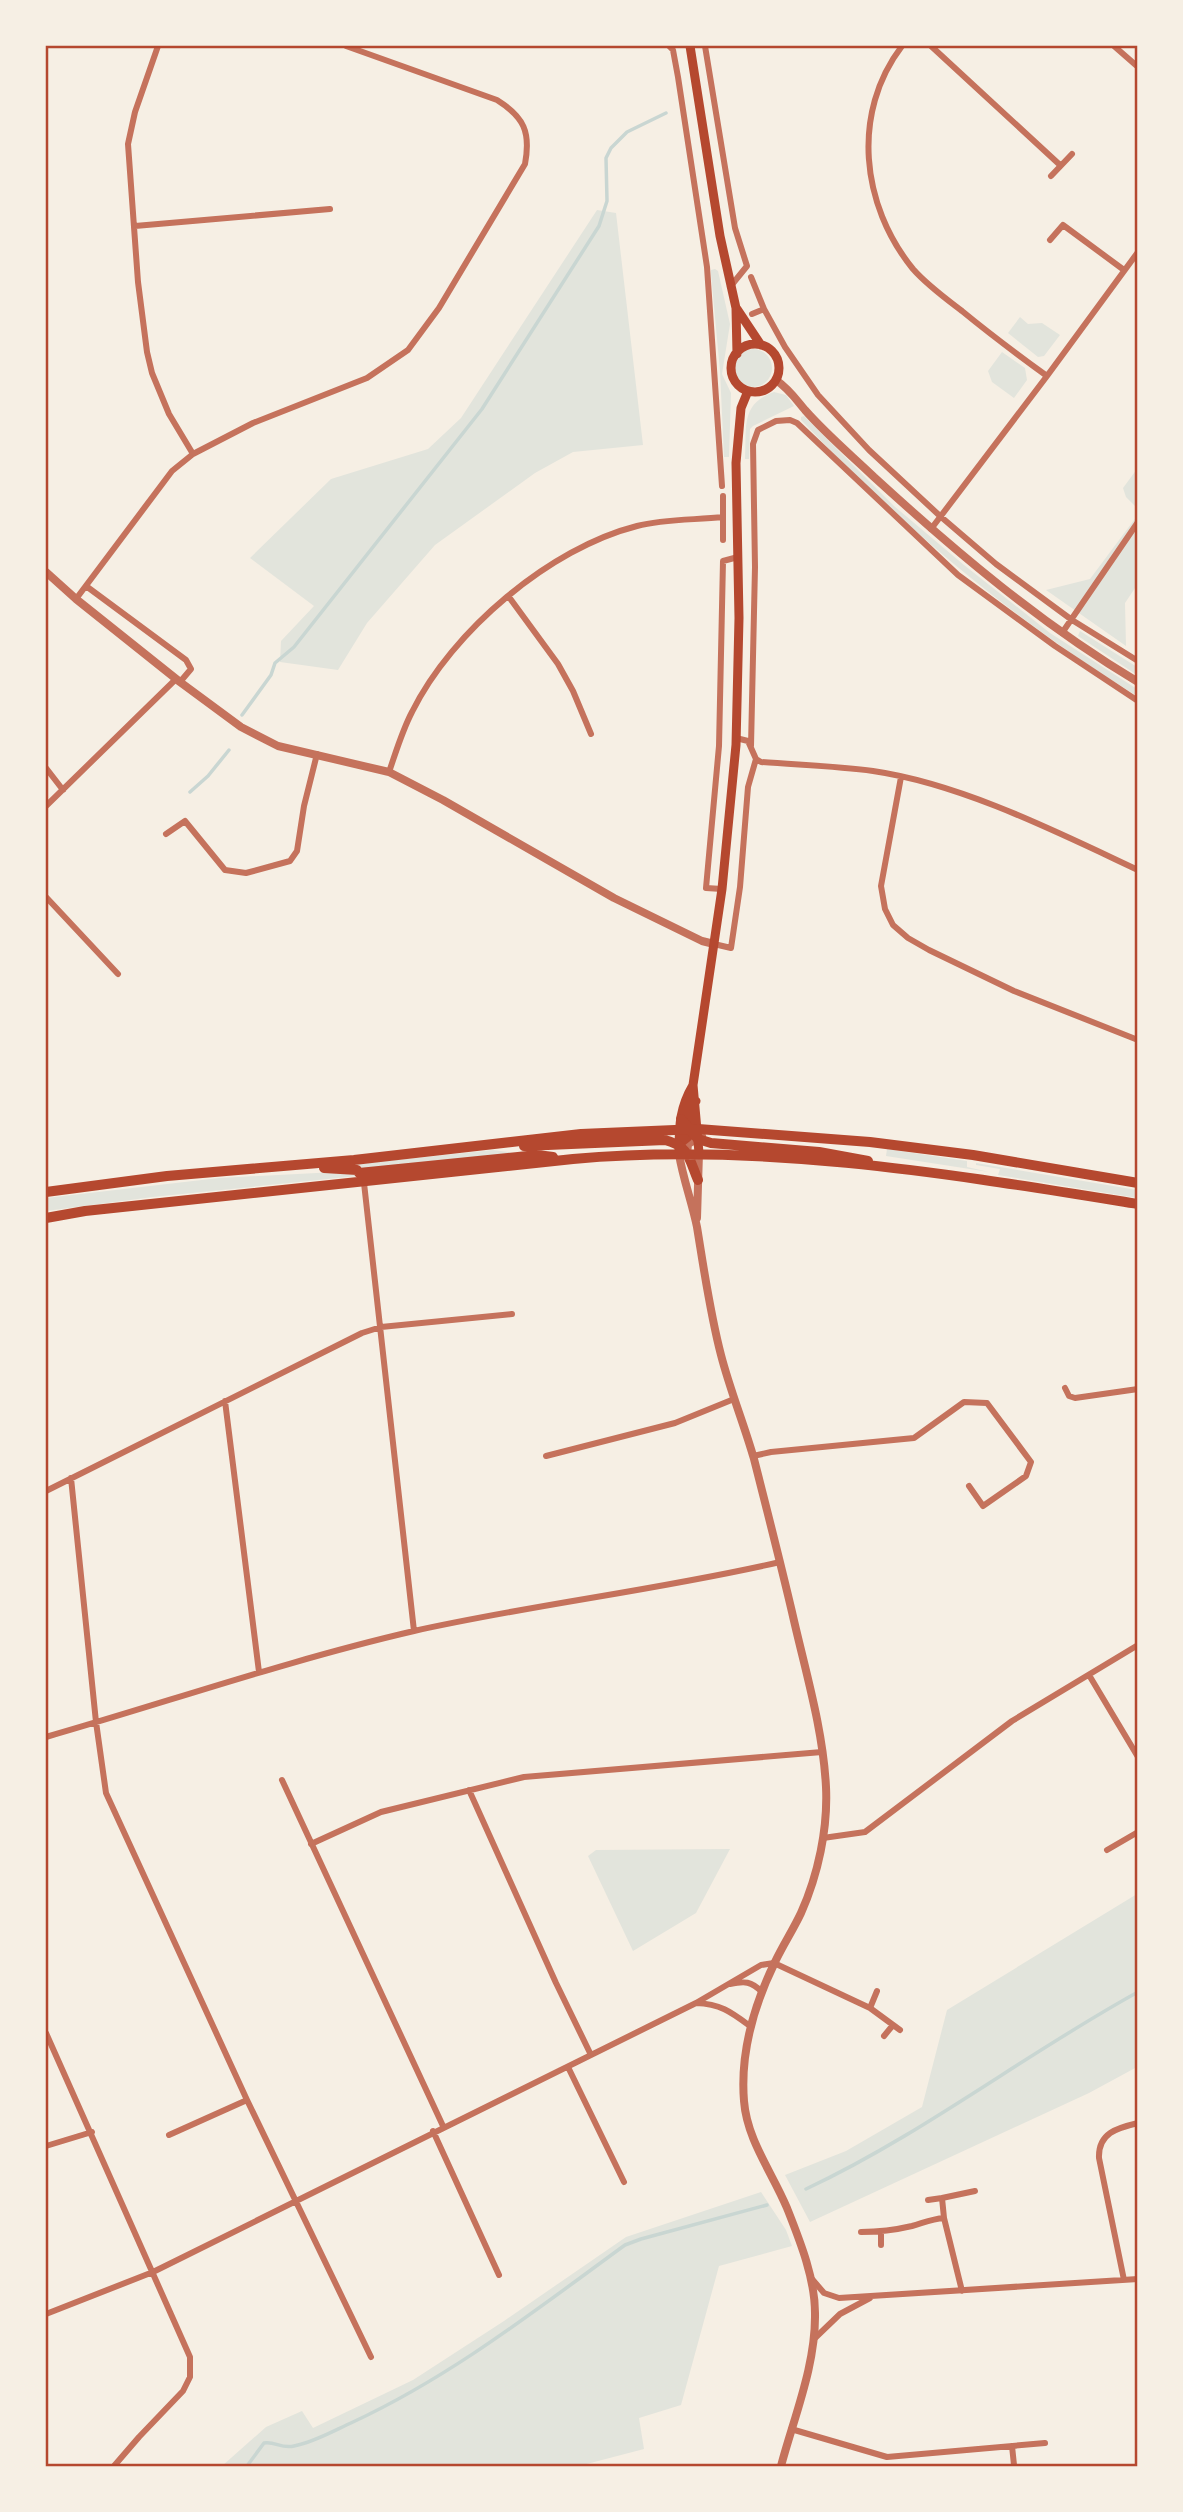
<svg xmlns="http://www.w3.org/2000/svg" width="1183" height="2512" font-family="Quicksand,sans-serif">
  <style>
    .green { fill: #e2e4dc }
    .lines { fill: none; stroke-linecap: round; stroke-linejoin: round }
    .stream { stroke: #c9d6d2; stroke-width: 3.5 }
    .minor { stroke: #c5725c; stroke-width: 6 }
    .tertiary { stroke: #c5725c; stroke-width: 8 }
    .secondary { stroke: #b5482f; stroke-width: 9 }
    .trunk { stroke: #b5482f; stroke-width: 10 }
    .neatline { fill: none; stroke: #b5482f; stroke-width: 2.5 }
  </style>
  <rect width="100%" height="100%" fill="#f6efe4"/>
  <path class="green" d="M597,210L616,213L643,445L573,452L535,473L435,545L367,623L338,670L280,662L281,641L314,606L250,558L331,479L428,449L461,418Z
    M715,269L718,271L730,324L722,374L731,393L729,457H724L720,371L711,274V270Z
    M1020,317L1028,324L1042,323L1060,335L1044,356L1038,357L1008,333Z
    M734 368a19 19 0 1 1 38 0a19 19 0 1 1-38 0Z
    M1002,352L1025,368L1027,380L1014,398L992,382L988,371Z
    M774,392L786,395L794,406L753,426L750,429L749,459H745C747,427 740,404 774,392Z
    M804,416L894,506L964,565L1050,633L1137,689V696C1014,620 901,526 801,420V417Z
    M1137,469L1138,508H1137L1126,497L1123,488Z
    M1137,516V585L1125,603L1126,646L1046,590L1090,579Z
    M1080,631L1137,667V675L1078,636Z
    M887,1149L967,1161V1167L989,1172L886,1156Z
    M493,1150L516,1153L363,1170L358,1164Z
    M976,1163L1137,1190V1198L998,1175L1000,1169L976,1165Z
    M336,1172L353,1173L357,1176L153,1197L46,1211V1198L219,1178Z
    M730,1849L696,1913L633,1951L588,1856L596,1850Z
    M1137,1894V2067L1089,2093L810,2222L785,2175L846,2151L922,2107L947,2010Z
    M761,2192L786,2230L792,2246L719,2266L681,2405L639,2418L644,2449L579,2466L561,2464V2466H222L266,2427L302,2411L313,2428L413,2380L504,2321L626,2237Z"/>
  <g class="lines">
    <path class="stream" d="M242,715L271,675L275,663L294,647L482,409L599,226L607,201L606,158L611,148L627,132L666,113
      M190,792L208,776L229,750
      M806,2189C923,2134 1025,2054 1138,1992
      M247,2466L264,2443C275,2441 281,2449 294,2446C315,2442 335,2430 353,2422C452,2376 537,2309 625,2245L641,2239L767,2205"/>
    <path class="minor" d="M158,46L135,112L128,144L138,282L147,352L152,373L169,414L193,454
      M669,46L673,50L678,77L707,267L722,486
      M705,46L735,228L747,266L730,287
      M902,46C851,113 861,205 913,269C927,285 945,298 962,311C990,334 1018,355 1047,376
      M931,46L1060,165
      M1114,46L1138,67
      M1051,176L1072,154
      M135,226L330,209
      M1050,240L1063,225L1124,270
      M751,277L764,309
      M752,314L764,309L785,347L818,395L869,450L940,516L996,564L1072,620L1138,661
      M723,496V540
      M931,529L1047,376L1138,252
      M86,586L186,660L191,669L180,682
      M509,597L558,664L573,691L591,734
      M76,599L172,471L193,454L253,423L367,378L408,350L439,308L525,164C531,132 524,117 497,100L346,46
      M1062,633L1138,522
      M736,738L748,741L756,759L761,762C798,765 836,766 873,771C962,784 1057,832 1138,870
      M751,746L755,567L753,444L758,430L776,421L790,420L797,423L958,575L1055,646L1138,701
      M46,768L63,790
      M389,772C396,752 402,731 412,712C452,631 550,548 637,526C664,519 695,520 723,517
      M901,777L881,886L885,909L893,925L908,938L929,950L1014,991L1138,1040
      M46,806L176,679
      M166,834L185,821L225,870L246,873L290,861L297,851L304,806L317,754
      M722,889L706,888L719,746L723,561L738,557
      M46,897L118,974
      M714,944L731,948L740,887L748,787L756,759
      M364,1183L414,1631
      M1065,1388L1069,1396L1075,1398L1138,1389
      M225,1401L259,1672
      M546,1456L675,1423L734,1399
      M753,1456L771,1452L914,1438L964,1402L987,1403L1031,1462L1026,1476L983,1506L969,1486
      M71,1478L96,1722L106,1793L247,2100L371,2357
      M46,1491L362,1333L381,1327L512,1314
      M1089,1675L1138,1757
      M46,1737C168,1702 289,1660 414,1631C535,1604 659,1590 780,1562
      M282,1780L443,2126
      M469,1790L556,1983L591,2055
      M823,1838L865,1832L1012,1721L1138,1645
      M311,1844L381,1812L524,1777L822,1752
      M1107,1850L1138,1832
      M730,1984C745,1981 751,1981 762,1992
      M696,2003C721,2004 731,2012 750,2026
      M870,2008L877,1991
      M46,2033L190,2357V2377L183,2391L139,2437L114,2466
      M884,2036L893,2025
      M568,2067L624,2182
      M433,2131L499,2275
      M169,2135L247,2100
      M46,2146L92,2132
      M928,2200L942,2198
      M861,2232C878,2232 895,2230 912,2226C923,2223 932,2219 944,2218
      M881,2245V2232
      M812,2279L824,2293L839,2298L1138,2279
      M1124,2280L1099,2158C1098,2133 1117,2128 1138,2123
      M962,2291L944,2218L942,2198L975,2191
      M46,2314L153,2272L696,2003L761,1965L774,1963L870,2008L900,2030
      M814,2339L840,2314L870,2298
      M791,2429L887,2457L1045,2443
      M1012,2446L1014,2465"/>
    <path class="tertiary" d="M776,380C789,389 795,398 805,410C826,434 851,455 874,477C956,552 1041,624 1138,682
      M46,572L76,599L180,682L241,727L278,746L389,772L443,800L614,898L702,941L714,944
      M679,1154C683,1179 692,1202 697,1227C704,1270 710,1313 721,1355C730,1390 744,1424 754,1459C767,1510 780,1561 792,1612C805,1670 823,1728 826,1787C828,1829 818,1875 801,1913C793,1930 783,1945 775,1962C754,2005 740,2052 744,2101C747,2140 772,2172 787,2208C800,2241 815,2278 815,2313C816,2365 794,2417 781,2466
      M687,1156L688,1144L702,1136
      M697,1218L699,1153"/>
    <path class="secondary" d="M690,46L720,236L736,308L737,354
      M737,309L761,345
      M731 368a24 24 0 1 1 48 0a24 24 0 1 1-48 0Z
      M678,1145L688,1137L690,1109L696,1101
      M679,1150C679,1125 680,1107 693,1085
      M699,1153L693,1085L722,889L736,745L739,618L736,463L741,408L748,391"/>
    <path class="trunk" d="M681,1119L698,1139L711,1143L819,1152L868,1161
      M524,1146L665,1140C689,1146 689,1159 698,1180
      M324,1168L357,1170
      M359,1173L537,1155L553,1157
      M46,1192L167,1176L354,1160L581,1134L698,1129L870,1142L973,1155L1138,1183
      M46,1218L85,1211L573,1159C763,1142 951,1174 1138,1204"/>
  </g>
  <rect width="1183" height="2512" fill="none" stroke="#f6efe4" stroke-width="94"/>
  <rect x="47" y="47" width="1089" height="2418" class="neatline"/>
</svg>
